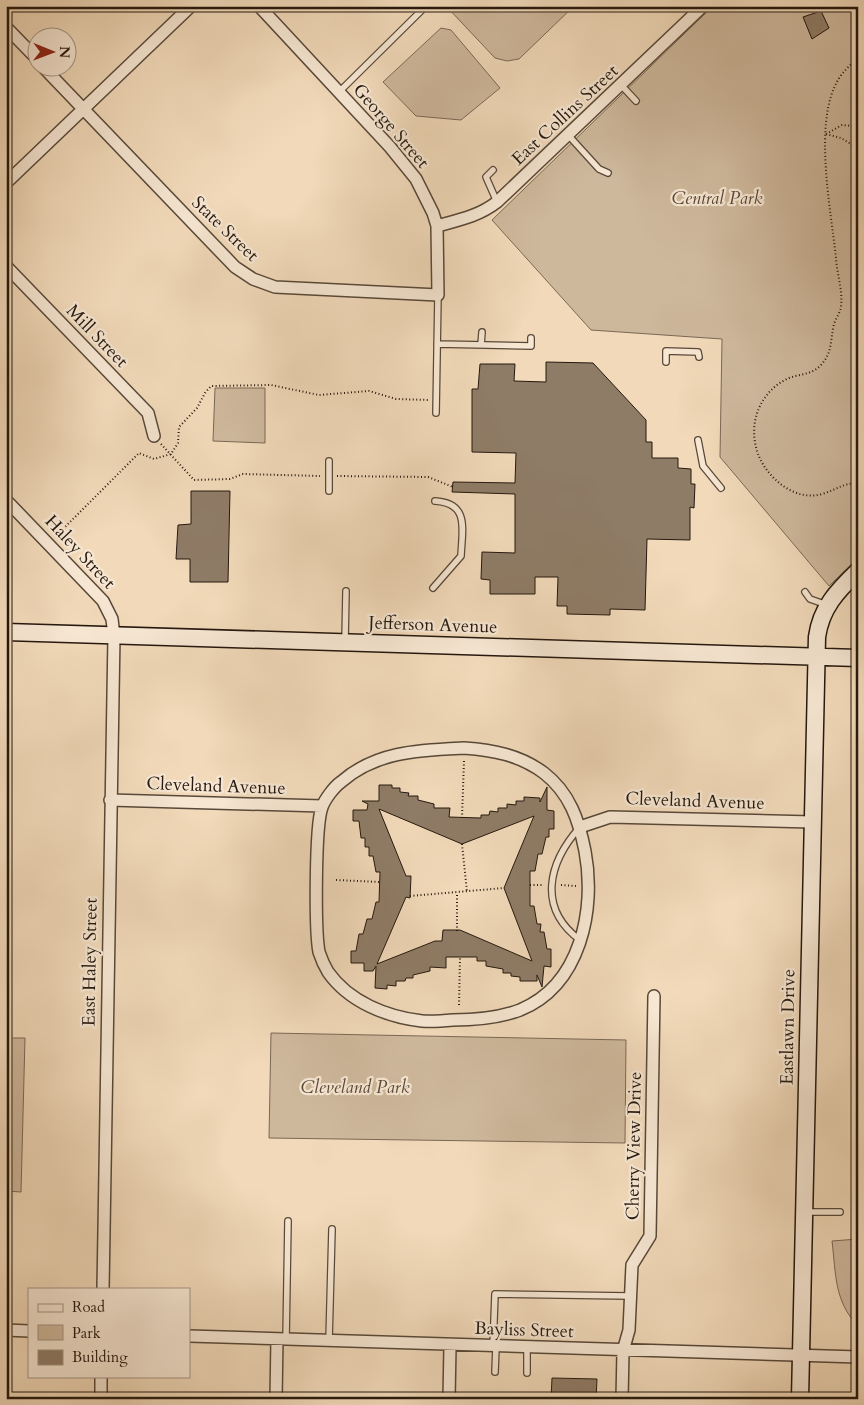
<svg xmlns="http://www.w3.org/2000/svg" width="864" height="1405" font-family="Cardo,serif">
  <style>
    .green { fill: #ceb89c; stroke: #7a6855 }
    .building { fill: #8f7c67; stroke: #25180e; fill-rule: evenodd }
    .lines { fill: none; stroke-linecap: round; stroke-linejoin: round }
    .lane-casing { stroke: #584839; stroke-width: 8 }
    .street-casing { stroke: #584839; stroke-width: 14 }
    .secondary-casing { stroke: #25180e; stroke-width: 19 }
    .path { stroke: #25180e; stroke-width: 2; stroke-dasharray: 1 2.5; stroke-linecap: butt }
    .lane { stroke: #f6e6d2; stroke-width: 5.5 }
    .street { stroke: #f6e6d2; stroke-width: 11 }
    .secondary { stroke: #f6e6d2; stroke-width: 16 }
    .labels { text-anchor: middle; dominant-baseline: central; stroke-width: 4.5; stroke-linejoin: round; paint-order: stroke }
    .street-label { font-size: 18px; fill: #25180e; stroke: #f6e6d2 }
    .park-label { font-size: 18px; font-style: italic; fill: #584839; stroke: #f6e6d2 }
  </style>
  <rect width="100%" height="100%" fill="#f1d9b9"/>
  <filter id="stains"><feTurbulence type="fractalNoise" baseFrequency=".004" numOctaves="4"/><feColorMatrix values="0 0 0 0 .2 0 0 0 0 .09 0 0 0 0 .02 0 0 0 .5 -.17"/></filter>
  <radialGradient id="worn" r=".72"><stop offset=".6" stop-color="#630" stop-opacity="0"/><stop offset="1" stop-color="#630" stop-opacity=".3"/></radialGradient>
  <path class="green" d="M446,6H574L519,59L507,61L495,58Z
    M713,6H858V558L829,586L720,457L722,339L591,330L492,220Z
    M441,28L451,30L500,88L461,120L416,116L383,82Z
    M215,388H265V443L213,441Z
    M271,1033L626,1040L625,1143L269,1138Z
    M6,1038H25L21,1192L6,1191Z
    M858,1239V1326C834,1301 836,1274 832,1241Z"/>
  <path class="building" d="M821,11L829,28L812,39L803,17Z
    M546,362L593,363L646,420V442H652V458H678V468L691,469V484H695L694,508L690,507V540L647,539L645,610L610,609V615L567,614V606H557L558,577H535V594H490V580L481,579L482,552L515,553V494L452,492L453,482L515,483L516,453L472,452V389H478L480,364H515L514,381L546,382Z
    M191,491H230L228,582H190V559H176L178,525L191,524Z
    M379,785H392V788H400V792L409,793L408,796H418V800L434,804V808H450L449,817L481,818V815H489L490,811L498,812V808H507V804L516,805V801H524V797L540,798V802L547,787V810L554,811V829H549V837H546L542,854H538L535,871H530V906H534L537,924H541L540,932H544L547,949H551V967L544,966L542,987L537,975V981H520V977L511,976V973H503V969L486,966V961H477V957H446V968L430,967V971L413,975V978H406L405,981H396V986L387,985V989L375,988L376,966L373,971H364V963H351V951H356L359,934H363L367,919H372L376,902H379L380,872H376L373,856H369V847H365V838H361L359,821H353V810H367L368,804L362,801H379ZM379,809L462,844L534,816L504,888L532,961L460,930H443L442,941H435L377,964L406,897L410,898L411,876H406Z
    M552,1378L597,1379L596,1399H551Z"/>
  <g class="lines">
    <defs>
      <path id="lane" d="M622,86L636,101
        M339,92L426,6
        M569,136L599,169L608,173
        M493,170L486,177L497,202
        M437,344L531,346V338
        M481,345L482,332
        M666,362V351L698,352L699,357
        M436,413L438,295
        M698,440L703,466L721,488
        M329,491V461
        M433,588L461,556C462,530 470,503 435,501
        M805,592L810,599L827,605
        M345,641L346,591
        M580,827C548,863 537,908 580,940
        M806,1212H840
        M286,1340L288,1221
        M329,1341L332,1229
        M493,1347L495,1294L630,1296
        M495,1372L496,1347
        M527,1373V1348"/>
      <path id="street" d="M6,27L38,60
        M44,68L235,267L253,279L275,287L438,295L437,226L433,213L416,179L390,147L259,6
        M6,183L191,6
        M437,226C459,220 479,216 497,202L703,6
        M6,266L148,413L154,436
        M6,500L103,601L112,619L114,636L103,1289
        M464,748C493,750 520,755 544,773C570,793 579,821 585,851C596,909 581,985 520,1010C499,1018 475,1020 453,1020C443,1021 432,1022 422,1021C387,1017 349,1002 328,972C325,967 321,958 319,952C315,931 315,826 322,807C325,799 334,787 341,782C376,751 420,750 464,748Z
        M110,800L322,806
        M580,827L610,817L812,822
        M6,1330L29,1331
        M189,1336L858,1357
        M101,1399V1376
        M276,1399L277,1339
        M449,1399L450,1346
        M622,1399L623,1351L629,1330L632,1265L650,1236L654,996"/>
      <path id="secondary" d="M6,632L858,658
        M800,1399L817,637C821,608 837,591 858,571"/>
    </defs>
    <use href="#lane" class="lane-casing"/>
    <use href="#street" class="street-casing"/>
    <use href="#secondary" class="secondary-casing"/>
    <path class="path" d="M858,57C852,64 843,71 838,80C813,122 831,210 836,258C837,275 843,290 841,307C840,313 836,318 834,324C830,340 833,353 820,366C811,375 799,374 789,378C760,391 747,423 758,454C767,478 795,502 822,494C836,490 843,483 858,483
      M826,134L841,138L858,148
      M826,134L842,125L852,126
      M161,444L194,480L230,479L243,474L320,476
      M337,476L428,477L453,487
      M58,534L139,453L154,459L171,454L178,443L179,427L197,408L205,393L211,386L271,385L319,395L369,391L396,399L429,400
      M462,818L464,761
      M462,844L467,892
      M336,880L380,882
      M530,885H544
      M561,885L576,886
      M410,896L504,888
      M457,931V893
      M459,1005L460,957"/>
    <use href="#lane" class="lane"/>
    <use href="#street" class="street"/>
    <use href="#secondary" class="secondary"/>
  </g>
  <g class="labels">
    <g class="street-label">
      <text transform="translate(565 115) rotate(-43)">East Collins Street</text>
      <text transform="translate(391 126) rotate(49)">George Street</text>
      <text transform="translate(225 229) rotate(44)">State Street</text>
      <text transform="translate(97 336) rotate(46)">Mill Street</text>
      <text transform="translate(80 552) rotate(47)">Haley Street</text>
      <text transform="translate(433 625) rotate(2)">Jefferson Avenue</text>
      <text transform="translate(216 786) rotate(2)">Cleveland Avenue</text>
      <text transform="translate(695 801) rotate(2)">Cleveland Avenue</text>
      <text transform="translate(90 962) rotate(-89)">East Haley Street</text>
      <text transform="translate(788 1027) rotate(-89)">Eastlawn Drive</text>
      <text transform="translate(634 1146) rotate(-89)">Cherry View Drive</text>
      <text transform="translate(524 1330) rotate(2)">Bayliss Street</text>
    </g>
    <g class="park-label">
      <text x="717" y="198">Central Park</text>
      <text x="355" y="1087">Cleveland Park</text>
    </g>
  </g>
  <rect width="864" height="1405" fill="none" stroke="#f1d9b9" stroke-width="25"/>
  <rect x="8" y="8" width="849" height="1390" fill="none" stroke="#25180e" stroke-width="2.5"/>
  <rect x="12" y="12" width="839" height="1380" fill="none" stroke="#25180e"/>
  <rect x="28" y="1288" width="162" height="90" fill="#f6e6d2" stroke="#a29484"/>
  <rect x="38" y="1304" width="25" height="8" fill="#f6e6d2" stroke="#a29484"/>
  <text x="72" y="1312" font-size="15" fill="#25180e">Road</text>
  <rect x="38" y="1325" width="25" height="15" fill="#ceb89c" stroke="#a29484"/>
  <text x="72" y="1338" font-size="15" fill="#25180e">Park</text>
  <rect x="38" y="1350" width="25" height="15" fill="#8f7c67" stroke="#a29484"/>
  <text x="72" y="1362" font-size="15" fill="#25180e">Building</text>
  <g transform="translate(52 52) rotate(91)"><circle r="24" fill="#f6e6d2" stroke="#a29484"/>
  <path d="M0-4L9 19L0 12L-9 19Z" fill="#8f2418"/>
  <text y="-8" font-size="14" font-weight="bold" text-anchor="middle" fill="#25180e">N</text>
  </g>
  <rect width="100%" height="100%" filter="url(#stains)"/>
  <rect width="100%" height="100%" fill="url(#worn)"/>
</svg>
